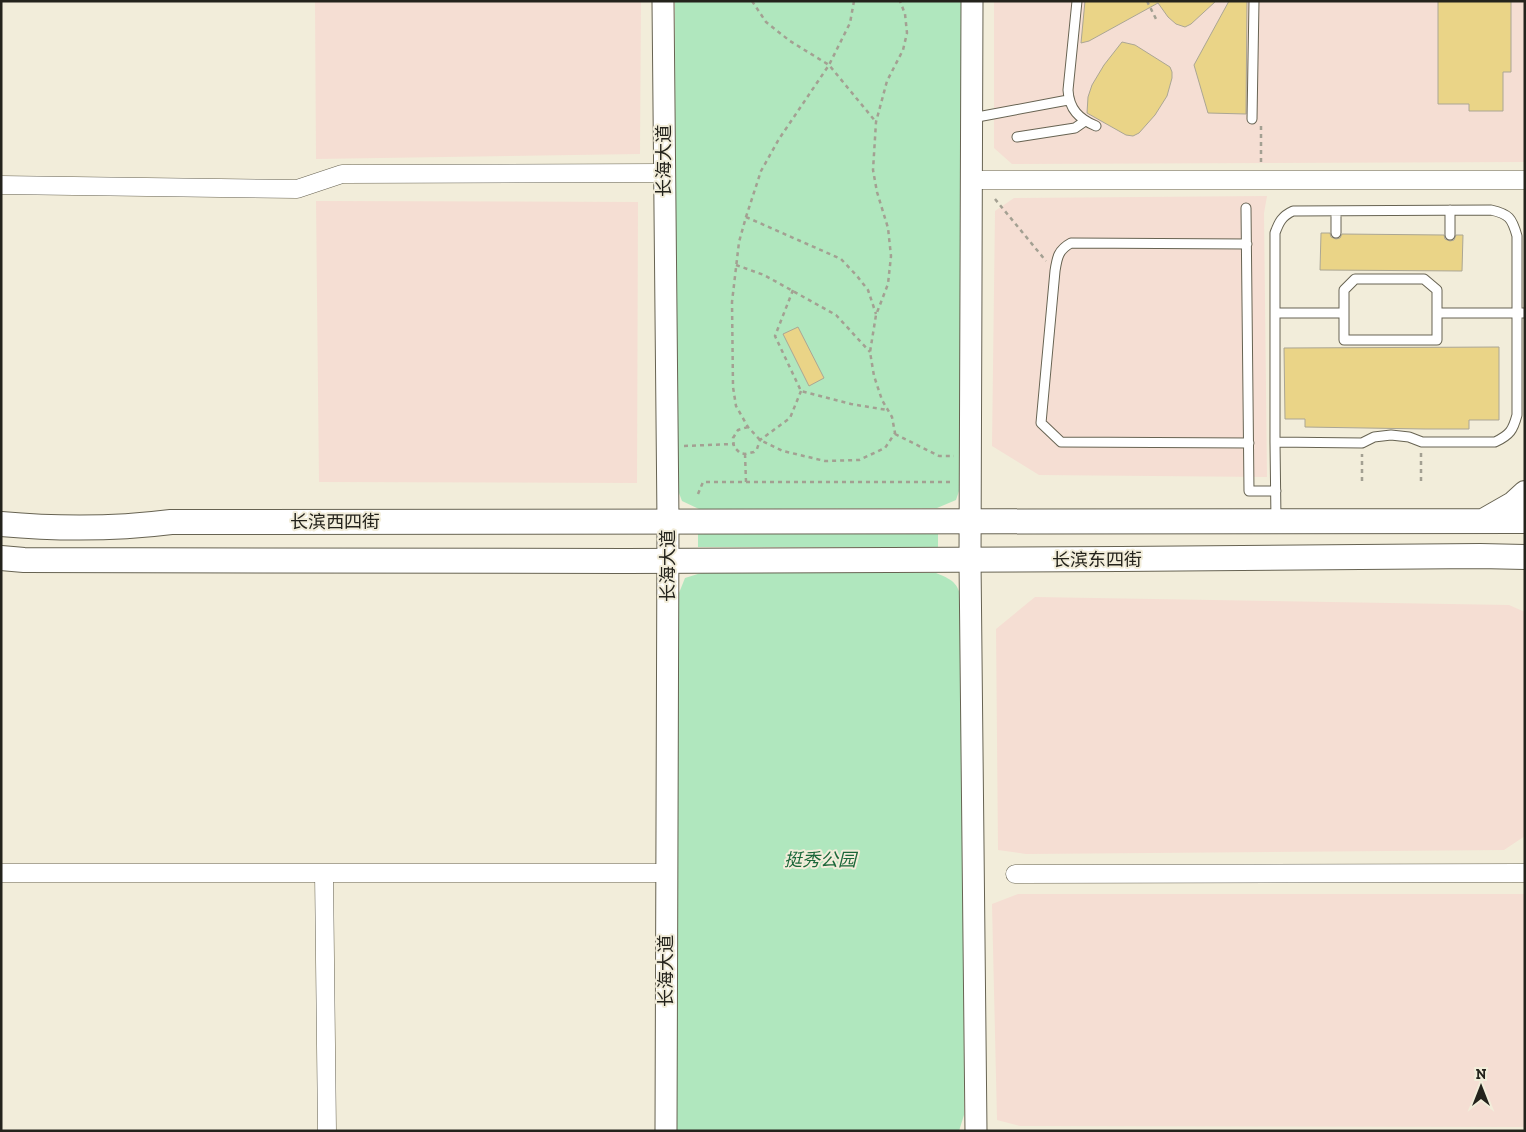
<svg xmlns="http://www.w3.org/2000/svg" width="1526" height="1132" font-family="'Zilla Slab','Noto Sans SC',serif">
  <style>
    .commercial { fill: #f5ded3 }
    .green { fill: #b0e7be }
    .building { fill: #ead487; stroke: #aba694 }
    .lines { fill: none; stroke-linecap: round; stroke-linejoin: round }
    .service-casing { stroke: #676352; stroke-width: 11 }
    .minor-casing { stroke: #676352; stroke-width: 19 }
    .tertiary-casing { stroke: #676352; stroke-width: 23 }
    .secondary-casing { stroke: #676352; stroke-width: 26 }
    .path { stroke: #a3a092; stroke-width: 2.5; stroke-dasharray: 4 4; stroke-linecap: butt }
    .service { stroke: #fff; stroke-width: 9 }
    .minor { stroke: #fff; stroke-width: 18 }
    .tertiary { stroke: #fff; stroke-width: 21 }
    .secondary { stroke: #fff; stroke-width: 24 }
    .labels { text-anchor: middle; dominant-baseline: central; stroke-width: 4; stroke-linejoin: round; paint-order: stroke }
    .street-label { font-size: 18px; fill: #24231c; stroke: #f2edda }
    .park-label { font-size: 18px; font-style: italic; fill: #1b6739; stroke: #f2edda }
  </style>
  <rect width="100%" height="100%" fill="#f2edda"/>
  <path class="commercial" d="M315,1H641L640,154L316,159Z
    M994,1H1525V162L1012,164L994,148Z
    M1267,196L1264,213L1267,477L1039,475L992,446L995,211L1014,198Z
    M316,201L638,202L637,483L319,482Z
    M1035,597L1509,605L1525,612V836L1504,850L1026,854L998,850L996,629Z
    M1018,894H1525V1127L1020,1126L997,1120L992,904Z"/>
  <path class="green" d="M675,1H962L963,479L956,500L937,508L699,509L682,501L676,485Z
    M698,533H938V547H698Z
    M701,573H936C956,581 958,584 963,605L964,1115L959,1131H677V598L685,578Z"/>
  <path class="building" d="M1085,1H1216L1191,24L1185,27L1176,24L1168,17L1158,3L1089,41L1081,43Z
    M1229,1H1247L1246,114L1208,113L1194,65Z
    M1438,1H1511V72H1503V111H1469V104H1438Z
    M1122,42L1135,45L1170,67L1172,72V78L1167,96L1155,115L1139,133L1133,136L1126,135L1087,113L1088,97L1092,85L1104,65Z
    M1321,233H1330L1331,237L1336,239L1340,238L1342,234L1444,235L1445,239L1450,241L1454,240L1456,235H1463L1462,271L1320,270Z
    M798,327L824,378L809,386L783,334Z
    M1499,347V420H1469V429H1425L1305,427V419H1285L1284,348Z"/>
  <g class="lines">
    <defs>
      <path id="service" d="M1077,1L1068,90C1069,109 1079,119 1096,126
        M972,118L1068,100
        M1252,119L1254,1
        M1017,137L1075,128L1085,121
        M1246,208L1249,491H1276
        M1450,210V235
        M1491,210C1509,214 1512,218 1517,236V415C1513,430 1510,435 1495,442H1422L1409,437L1391,435L1374,437L1362,443L1275,442V233C1279,222 1282,216 1293,211Z
        M1336,233V211
        M1247,244L1071,243C1058,250 1057,258 1055,271L1041,423L1061,442L1249,443
        M1355,279H1424L1437,290V340H1344V290Z
        M1275,313H1344
        M1437,313H1525
        M1275,442L1276,520"/>
      <path id="minor" d="M971,180H1525
        M1,185L297,189L342,174L664,173
        M1,873H666
        M324,873L327,1131
        M1015,874L1525,873"/>
      <path id="tertiary" d="M663,1L668,522L666,1131
        M972,1L970,560L976,1131"/>
      <path id="secondary" d="M1485,520L1513,504L1525,493
        M1,524C57,529 116,529 171,522L1525,521
        M1,558L24,560L626,561L1120,559L1480,556L1525,557"/>
    </defs>
    <use href="#service" class="service-casing"/>
    <use href="#minor" class="minor-casing"/>
    <use href="#tertiary" class="tertiary-casing"/>
    <use href="#secondary" class="secondary-casing"/>
    <path class="path" d="M752,1L766,22L790,41L829,65L876,122
      M854,1L850,23L829,65L779,139L761,171L746,217L739,242L732,302L733,387L736,406L748,427L760,440L783,451L825,461L859,460L885,448L895,433L892,417L882,400L874,376L870,352L876,315L888,284L891,256L888,228L877,192L873,170L876,122L887,81L903,50L907,33L905,14L900,1
      M1147,1L1157,21
      M1261,126V166
      M995,199L1046,261
      M746,217L841,259L857,276L868,290L876,314
      M736,265L764,275L836,315L870,352
      M793,290L775,336L801,391L851,404L887,410
      M748,427L738,430L733,438L734,447L740,453L745,454L754,452L757,449L760,440L790,418L801,391
      M895,434L939,456H954
      M684,446L733,444
      M745,454L746,482
      M1362,481V454
      M1421,481V451
      M698,494L703,482H953"/>
    <use href="#service" class="service"/>
    <use href="#minor" class="minor"/>
    <use href="#tertiary" class="tertiary"/>
    <use href="#secondary" class="secondary"/>
  </g>
  <g class="labels">
    <g class="street-label">
      <text transform="translate(664 161) rotate(-90)">长海大道</text>
      <text x="335" y="522">长滨西四街</text>
      <text x="1097" y="560">长滨东四街</text>
      <text transform="translate(668 566) rotate(-90)">长海大道</text>
      <text transform="translate(666 971) rotate(-90)">长海大道</text>
    </g>
    <g class="park-label">
      <text x="820" y="860">挺秀公园</text>
    </g>
  </g>
  <rect width="1526" height="1132" fill="none" stroke="#24231c" stroke-width="5"/>
  <g transform="translate(1481 1087)" stroke="#f2edda" stroke-width="4" paint-order="stroke">
  <path d="M0-4L9 19L0 12L-9 19Z" fill="#24231c"/>
  <text y="-8" font-size="14" font-weight="bold" text-anchor="middle" fill="#24231c">N</text>
  </g>
</svg>
